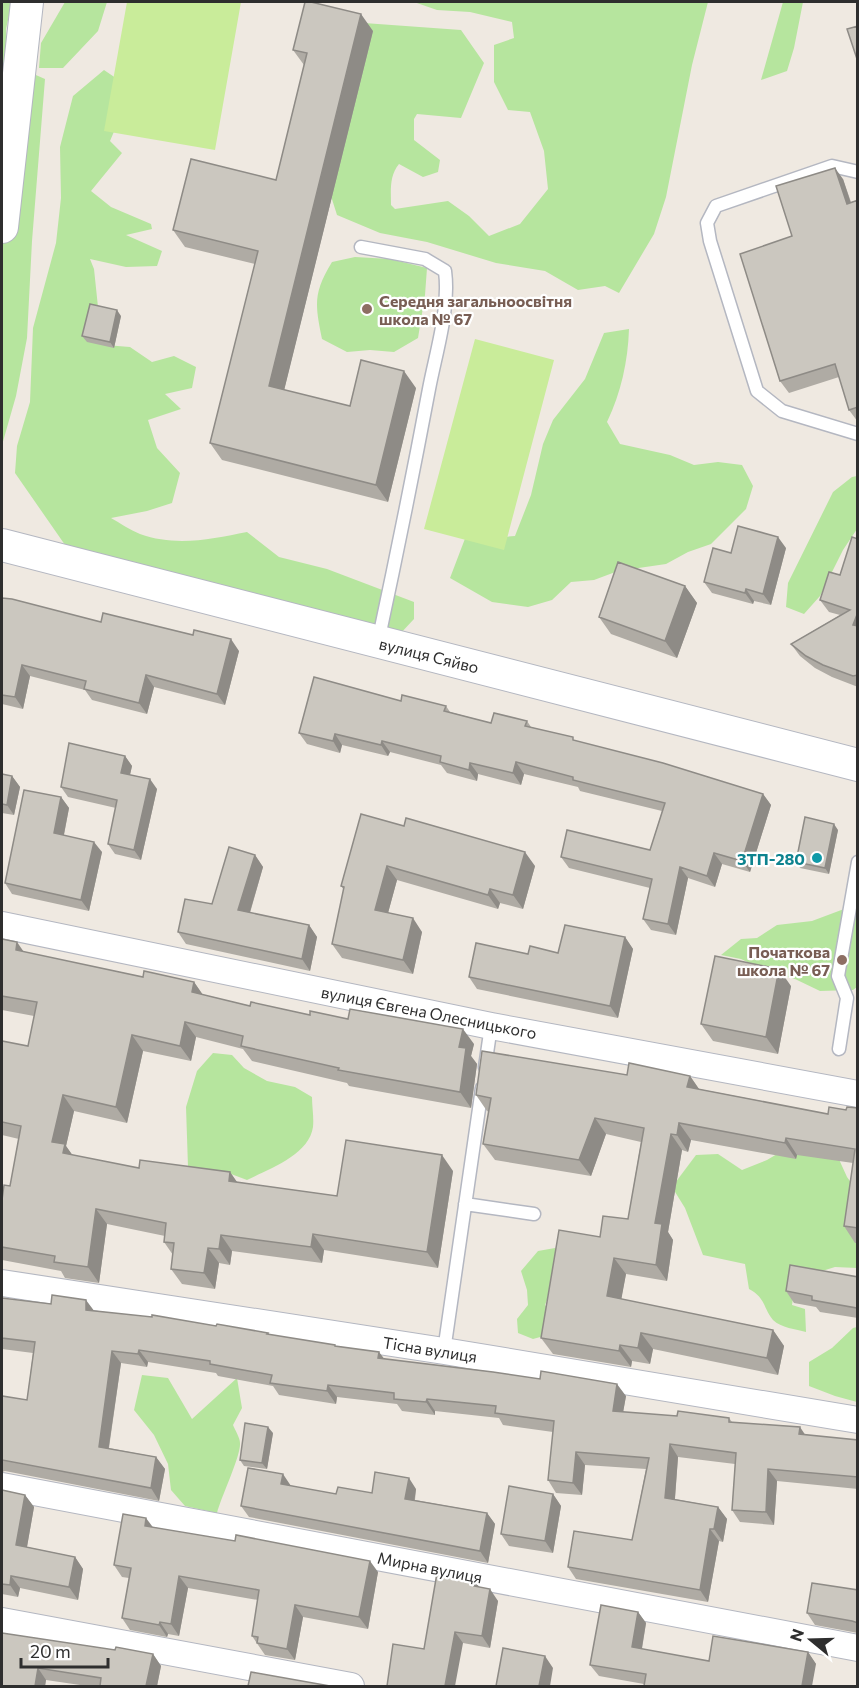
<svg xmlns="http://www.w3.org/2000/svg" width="859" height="1688" font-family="Commissioner,sans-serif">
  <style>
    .green { fill: #b6e59e }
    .pitch { fill: #c9ec9a }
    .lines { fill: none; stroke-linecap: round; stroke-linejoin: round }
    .service-casing { stroke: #b4b7c1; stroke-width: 15 }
    .minor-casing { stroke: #b4b7c1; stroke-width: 28 }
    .tertiary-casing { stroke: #b4b7c1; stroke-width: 34 }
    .service { stroke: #fff; stroke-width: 12 }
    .minor { stroke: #fff; stroke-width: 26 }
    .tertiary { stroke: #fff; stroke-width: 32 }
    .wall { fill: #afaba4 }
    .shaded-wall { fill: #8e8b86 }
    .building { fill: #cbc7bf; stroke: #8e8b86; stroke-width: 1.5 }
    .education-dot { fill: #8d6e63; stroke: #fff; stroke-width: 2 }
    .culture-dot { fill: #0f9aa8; stroke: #fff; stroke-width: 2 }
    .labels { text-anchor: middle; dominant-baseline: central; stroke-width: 4.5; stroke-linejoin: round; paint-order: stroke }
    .education-label { font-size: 16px; font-weight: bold; fill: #785e54; stroke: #fff; text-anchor: start }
    .street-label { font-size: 16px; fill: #2e2e2e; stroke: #fff }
    .culture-label { font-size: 16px; font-weight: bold; fill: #0d838f; stroke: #fff; text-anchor: end }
  </style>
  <rect width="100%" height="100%" fill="#efe9e1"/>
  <path class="green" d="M2,2H12L6,29L12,109L2,180Z
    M65,2H107L98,31L63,68H39L41,43Z
    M414,2H708L692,65L666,197L654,234L619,293L605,286L578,290L545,271L496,263L427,242L380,233L337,215L330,193L364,23L461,30L484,63L461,118L417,114L414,119V140L440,160L438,172L423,177L399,164C389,176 391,191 391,205L395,209L448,201L469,216L489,236L520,224L548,189L544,151L530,112L508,110L494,82V45L514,38L512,22L470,12L437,10Z
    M783,2H803L794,48L787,71L761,80Z
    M104,70L132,89L110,141L122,153L91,191L111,207L151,224L152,229L126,235L162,251L157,266L126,267L90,259L94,269L98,307L105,345L130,347L152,362L174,356L196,367L192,388L165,394L181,409L148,420L157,448L180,473L172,503L147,511L111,518C120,523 130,530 140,534C176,547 212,539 247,532L279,557L327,569L414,602V619L399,635L72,555L15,473L17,446L30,402L33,328L56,243L61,198L60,147L73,96Z
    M29,72L45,79L32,241L27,338L16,396L2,445V233Z
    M355,257L390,259L427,268L425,295L418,338L394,352L370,350L347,352L322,339C315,305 313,293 332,262Z
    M629,329C628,361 621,393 607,422L620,444L670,455L694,465L718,462L742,465L753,486L746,509L711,544L688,552L666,564L618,571L594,580L571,582L552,600L528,607L492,602L450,578L466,536L491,538L515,536L531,495L543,444L553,420L585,379L604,333Z
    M857,476V529L843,550L820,596L804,614L786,607L788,583L833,492L852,477Z
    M844,909L857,915V987L853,990L820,991L795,979L764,970L741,959L721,955L741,939L757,938L777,925L812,921Z
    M213,1053L232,1055L244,1068L267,1081L295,1087L312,1097C312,1107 314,1117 313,1127C309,1155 269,1169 247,1180L231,1174L188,1167L186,1107L197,1071Z
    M787,1148L837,1155L847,1177L857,1191V1268L835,1267L806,1276H796L792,1305L805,1309L806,1332C796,1329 781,1328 773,1320C763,1308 766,1298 749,1289L745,1264L703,1255L685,1208L672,1187L696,1155L718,1154L742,1170L767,1160Z
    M555,1248L564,1256L545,1305L554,1319L551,1334L533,1339L518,1333L517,1319L528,1305L527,1290L521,1271L538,1251Z
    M857,1327V1402L835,1396L809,1386V1362L832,1348L853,1328Z
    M142,1375L168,1378L192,1419L237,1378L242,1408L233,1425C235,1430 240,1438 240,1443C241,1456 221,1497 217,1513L185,1506L171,1490L168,1464L154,1435L134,1410Z"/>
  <path class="pitch" d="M127,2H241L215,150L104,131Z
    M475,339L554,360L504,550L424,529Z"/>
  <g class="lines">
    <defs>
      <path id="service" d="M858,172L832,166L716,206L707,223L710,241L757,391L782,411L858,434
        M361,247L425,259L445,271C450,309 436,352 429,389C413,474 396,558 378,642
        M839,1049L847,998L838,976L858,862
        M485,1067L491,1026
        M465,1204L534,1214
        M444,1351L482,1088"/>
      <path id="minor" d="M2,925L491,1026L858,1094
        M2,1283L444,1351L858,1420
        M2,1486L858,1648
        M2,1621L351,1686"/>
      <path id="tertiary" d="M2,227L27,2
        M2,545L858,765"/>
    </defs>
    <use href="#service" class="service-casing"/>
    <use href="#minor" class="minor-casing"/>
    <use href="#tertiary" class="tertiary-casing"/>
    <use href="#service" class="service"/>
    <use href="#minor" class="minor"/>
    <use href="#tertiary" class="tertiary"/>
  </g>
  <path class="wall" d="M373,31L284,390L350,406L416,388L388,502L222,460L210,443L255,264L185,247L173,230L276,180L304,65L293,50Z
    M843,179L851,202L858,200V422L849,410L839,377L789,393L780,381L792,236Z
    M121,316L114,348L87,342L82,336Z
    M858,539V687L832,677L815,668L800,656L791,644L840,615L829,612L820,600L840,575Z
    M786,548L771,605L754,601L753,604L712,593L704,582L731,553Z
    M685,586L697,603L677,658L611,634L599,617Z
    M2,598L101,622L239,651L225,705L154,687L147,714L92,700L85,690L30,676L23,709L2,704Z
    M401,701L446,706L450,712L491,723L527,721L531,727L576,741L763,794L771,805L750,872L722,864L715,887L688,878L676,935L651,930L643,919L650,888L569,868L561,857L650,850L662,811L580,791L578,787L524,774L521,785L478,774L477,781L447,773L441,765L390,752L388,756L342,745L340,753L307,744L299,733Z
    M125,756L132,766L130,775L157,789L141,860L115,854L108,844L116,808L68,797L61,787Z
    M2,774L12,776L20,787L14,815L2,813Z
    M61,797L69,808L64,835L102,852L89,911L12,894L5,883Z
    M361,814L535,866L523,909L500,903L498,909L397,880L388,913L422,932L413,974L342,958L332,944L344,890L341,886Z
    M838,830L829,874L800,868L796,862Z
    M255,855L263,867L250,913L309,925L317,937L310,971L186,944L178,932L212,904Z
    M625,937L633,949L618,1018L477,989L469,977L528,954L558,953Z
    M2,939L24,952L143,977L194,982L203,995L250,1006L310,1015L474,1044L471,1056L477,1064L471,1108L349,1086L347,1083L252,1061L243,1049L196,1037L191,1061L143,1051L127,1123L74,1111L66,1146L72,1155L139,1168L230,1172L237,1182L337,1196L453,1171L438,1268L324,1250L322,1263L232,1251L230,1265L219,1263L215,1289L182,1284L171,1269L173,1255L164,1242L165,1236L107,1224L99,1283L65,1278L61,1271L2,1260V1200L10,1186L19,1139L2,1135V1041L28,1046L34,1016L2,1010Z
    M791,986L778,1054L713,1041L701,1024Z
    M627,1075L690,1076L699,1089L828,1114L846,1110L858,1108V1243H855L844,1226L853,1163L797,1155L796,1159L691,1140L688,1152L682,1150L668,1232L673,1240L667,1281L626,1274L621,1299L773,1330L784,1346L778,1375L653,1349L650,1364L632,1361L631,1367L553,1354L541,1338L600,1237L628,1219L641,1142L606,1134L591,1176L495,1160L483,1144L489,1112L487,1111L476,1095Z
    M858,1277V1318L820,1312L816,1307L794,1303L786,1291Z
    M2,1298L93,1311L268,1333L269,1335L336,1346L379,1352L384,1359L626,1396L623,1412L677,1416L729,1418L732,1422L805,1435L858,1440V1489L777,1481L774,1525L740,1522L732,1510L735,1464L678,1457L675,1499L718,1507L727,1519L723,1542L719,1541L708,1602L576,1579L568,1567L632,1540L646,1469L585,1465L582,1495L556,1493L548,1480L553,1432L503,1425L499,1418L435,1411V1415L402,1411L397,1404L337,1397L336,1404L279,1395L273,1386L218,1376L216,1373L148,1362L147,1367L121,1363L109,1448L156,1457L165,1469L159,1501L5,1471L2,1472V1396L27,1400L33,1353L2,1349Z
    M273,1433L267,1469L244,1466L240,1460Z
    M291,1486L336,1494L372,1493L416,1489L415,1500L487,1513L495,1524L488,1563L249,1517L241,1506Z
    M2,1490L25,1495L34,1507L27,1547L75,1557L83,1569L78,1600L20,1588L18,1597L2,1594Z
    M553,1494L561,1506L553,1553L509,1546L501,1534Z
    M153,1527L378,1572L368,1629L303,1617L295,1660L265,1655L252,1636L258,1600L188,1588L179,1636L168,1634L167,1637L130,1630L122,1618L129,1578L122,1577L114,1565Z
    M475,1581L479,1587L498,1601L490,1648L463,1643L424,1649Z
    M858,1590V1633L815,1625L807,1613Z
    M638,1612L646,1623L642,1649L709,1661L808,1652L816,1664L644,1684L599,1676L590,1665Z
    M2,1633L115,1650L153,1654L161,1666L157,1686H87L46,1680L45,1686H2Z"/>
  <path class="shaded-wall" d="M361,14L373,31L281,403L269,386Z
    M835,168L843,179L855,216L847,204Z
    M117,310L121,316L114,348L110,342Z
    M404,371L416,388L388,502L376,485Z
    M778,537L786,548L771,605L763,594Z
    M685,586L697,603L677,658L665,641Z
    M746,589L754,601L753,604L745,593Z
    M858,612V631L853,625Z
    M231,639L239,651L225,705L217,694Z
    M22,665L30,676L23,709L15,697Z
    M146,675L154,687L147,714L139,703Z
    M335,734L342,745L340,753L333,741Z
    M382,741L390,752L388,756L381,745Z
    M125,756L132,766L128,783L121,773Z
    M516,762L524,774L521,785L513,773Z
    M470,763L478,774L477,781L469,770Z
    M12,776L20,787L14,815L7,805Z
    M150,779L157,789L141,860L134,850Z
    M763,794L771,805L750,872L742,861Z
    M61,797L69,808L62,844L54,833Z
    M834,824L838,830L829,874L825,868Z
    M94,842L102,852L89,911L81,900Z
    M525,852L535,866L523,909L513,895Z
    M714,853L722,864L715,887L707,876Z
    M255,855L263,867L247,922L238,910Z
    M387,866L397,880L385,924L375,910Z
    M680,867L688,878L676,935L668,924Z
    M490,889L500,903L498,909L488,895Z
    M413,918L422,932L413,974L403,960Z
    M309,925L317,937L310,971L302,959Z
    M625,937L633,949L618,1018L610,1006Z
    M17,942L28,958L16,950Z
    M779,969L791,986L778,1054L766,1037Z
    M194,982L205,998L192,992Z
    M185,1022L196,1037L191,1061L180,1046Z
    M463,1029L474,1044L471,1056L477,1064L471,1108L460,1092L459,1047Z
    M132,1035L143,1051L127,1123L116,1107Z
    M690,1076L701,1092L687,1087Z
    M63,1095L74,1111L66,1146L76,1160L75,1169L52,1142Z
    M595,1118L606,1134L591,1176L579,1160Z
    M679,1123L691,1140L688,1152L677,1135Z
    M671,1134L682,1150L668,1232L673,1240L667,1281L656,1265L655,1223Z
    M786,1138L797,1155L796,1159L785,1143Z
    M442,1155L453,1171L438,1268L427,1252Z
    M230,1172L241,1188L229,1181Z
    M96,1209L107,1224L99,1283L88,1267Z
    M313,1234L324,1250L322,1263L311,1247Z
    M221,1235L232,1251L230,1265L219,1249Z
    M208,1248L219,1263L215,1289L204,1273Z
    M614,1258L626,1274L619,1312L607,1296Z
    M86,1300L95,1312L86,1310Z
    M773,1330L784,1346L778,1375L767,1358Z
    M641,1333L653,1349L650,1364L638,1348Z
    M620,1345L632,1361L631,1367L619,1351Z
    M139,1350L148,1362L147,1367L138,1354Z
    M112,1351L121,1363L107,1459L99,1447Z
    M379,1352L388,1364L378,1358Z
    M617,1384L626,1396L621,1424L613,1411Z
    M328,1385L337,1397L336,1404L327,1391Z
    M427,1399L435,1411V1415L426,1402Z
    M268,1427L273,1433L267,1469L262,1463Z
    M800,1427L808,1439L799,1434Z
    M670,1444L678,1457L674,1510L665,1498Z
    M576,1452L585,1465L582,1495L573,1483Z
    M156,1457L165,1469L159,1501L151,1488Z
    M768,1469L777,1481L774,1525L766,1512Z
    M283,1474L291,1486L289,1496L281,1484Z
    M409,1478L416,1489L413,1510L405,1499Z
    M553,1494L561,1506L553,1553L545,1541Z
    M25,1495L34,1507L25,1558L16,1545Z
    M718,1507L727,1519L723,1542L714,1529Z
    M487,1513L495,1524L488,1563L480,1551Z
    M146,1518L155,1530L145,1526Z
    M710,1529L719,1541L708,1602L700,1590Z
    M75,1557L83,1569L78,1600L69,1587Z
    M370,1561L378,1572L368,1629L359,1617Z
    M11,1576L20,1588L18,1597L10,1585Z
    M179,1576L188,1588L179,1636L171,1624Z
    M475,1581L483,1592L474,1586Z
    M490,1589L498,1601L490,1648L482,1636Z
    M295,1605L303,1617L295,1660L287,1649Z
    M638,1612L646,1623L640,1659L632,1647Z
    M160,1622L168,1634L167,1637L159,1625Z
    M455,1632L463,1643L455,1686H445Z
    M808,1652L816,1664L812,1686H802Z
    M153,1654L161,1666L157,1686H146Z
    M545,1656L553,1668L550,1686H539Z
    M38,1668L46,1680L45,1686H35Z"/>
  <path class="building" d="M305,2H311L361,14L269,386L350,406L361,360L404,371L376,485L210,443L258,251L173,230L191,159L276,180L307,53L293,50Z
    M858,26V62L847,29Z
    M835,168L847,204L858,200V407L849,410L835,364L780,381L740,254L792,236L776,186Z
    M90,304L117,310L110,342L82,336Z
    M738,526L778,537L763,594L746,589L745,593L704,582L713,548L731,553Z
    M852,537L858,539V612L853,625L858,626V675L853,676L823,665L806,656L791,644L850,610L820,600L829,572L840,575Z
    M618,562L685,586L665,641L599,617Z
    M2,598L12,599L101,622L103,613L193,635L194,630L231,639L217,694L146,675L139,703L84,689L86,681L22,665L15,697L2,695Z
    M314,677L401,701L402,695L446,706L444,711L491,723L494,713L527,721L525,726L573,737V740L663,763L763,794L742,861L714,853L707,876L680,867L668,924L643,919L652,879L561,857L567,830L650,850L665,803L573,780V777L516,762L513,773L470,763L469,770L440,762L441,756L382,741L381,745L335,734L333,741L299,733Z
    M69,743L125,756L121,773L150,779L134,850L108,844L117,800L61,787Z
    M2,774L12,776L7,805L2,804Z
    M24,790L61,797L54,833L94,842L81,900L5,883Z
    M361,814L404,826L406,818L525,852L513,895L490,889L488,895L387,866L375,910L413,918L403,960L332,944L344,887L341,886Z
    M805,817L834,824L825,868L796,862Z
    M229,847L255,855L238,910L309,925L302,959L178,932L185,899L212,904Z
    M565,925L625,937L610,1006L469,977L476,943L528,954L530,946L558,953Z
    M2,939L17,942L16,950L143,977L144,971L194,982L192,992L250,1006L251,1002L310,1015V1011L348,1019L350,1009L463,1029L459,1047L466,1048L460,1092L338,1070L339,1068L241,1046L243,1036L185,1022L180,1046L132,1035L116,1107L63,1095L52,1142L65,1144L63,1153L139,1168L140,1160L230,1172L229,1181L337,1196L346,1140L442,1155L427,1252L313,1234L311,1247L221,1235L219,1249L208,1248L204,1273L171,1269L174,1243L164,1242L166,1223L96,1209L88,1267L54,1262L55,1256L2,1247V1200L4,1185L10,1186L21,1126L2,1122V1041L28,1046L37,1002L2,996Z
    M715,956L779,969L766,1037L701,1024Z
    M482,1051L627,1075L629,1063L690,1076L687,1087L828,1114L829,1107L846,1110L847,1107L858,1108V1228L844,1226L855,1149L786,1138L785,1143L679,1123L677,1135L671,1134L655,1223L662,1224L656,1265L614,1258L607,1296L773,1330L767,1358L641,1333L638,1348L620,1345L619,1351L541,1338L559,1230L600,1237L603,1216L628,1219L644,1128L595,1118L579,1160L483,1144L491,1098L476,1095Z
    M790,1265L858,1277L857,1308L812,1300V1296L786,1291Z
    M52,1295L86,1300V1310L152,1317V1315L216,1326L217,1324L268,1333L267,1334L335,1345V1346L379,1352L378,1358L493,1372L540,1379L541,1371L617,1384L613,1411L677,1416L678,1411L729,1418V1422L800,1427L799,1434L858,1440V1477L768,1469L766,1512L732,1510L736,1453L670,1444L665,1498L718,1507L714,1529H710L700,1590L568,1567L574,1531L632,1540L649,1458L576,1452L573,1483L548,1480L554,1421L495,1413L496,1406L427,1399L426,1402L394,1399V1393L328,1385L327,1391L270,1383L272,1375L210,1364V1361L139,1350L138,1354L112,1351L99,1447L156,1457L151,1488L2,1460V1396L27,1400L35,1342L2,1338V1298L51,1304Z
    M245,1423L268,1427L262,1463L240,1460Z
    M248,1468L283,1474L281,1484L336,1494L338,1487L372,1493L375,1472L409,1478L405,1499L487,1513L480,1551L241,1506Z
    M509,1486L553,1494L545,1541L501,1534Z
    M2,1490L25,1495L16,1545L75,1557L69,1587L11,1576L10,1585L2,1584Z
    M123,1514L146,1518L145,1526L235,1541L236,1535L370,1561L359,1617L295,1605L287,1649L257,1643L258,1637L252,1636L259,1590L179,1576L171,1624L160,1622L159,1625L122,1618L131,1568L114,1565Z
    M437,1573L475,1581L474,1586L490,1589L482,1636L455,1632L445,1686H387L393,1644L424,1649Z
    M812,1583L858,1590V1623L852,1621L807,1613Z
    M601,1605L638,1612L632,1647L709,1661L713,1636L808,1652L802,1686H644L646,1674L590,1665Z
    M2,1633L115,1650L116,1647L153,1654L146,1686H100L101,1678L38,1668L35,1686H2Z
    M503,1648L545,1656L539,1686H496Z
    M251,1672L330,1686H248Z"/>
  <g class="education-dot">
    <circle cx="367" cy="309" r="6"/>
    <circle cx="842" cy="960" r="6"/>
  </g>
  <circle class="culture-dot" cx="817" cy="858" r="6"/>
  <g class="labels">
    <g class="education-label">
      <text x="379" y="300">Середня загальноосвітня<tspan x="379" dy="18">школа № 67</tspan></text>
      <text x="830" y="951" text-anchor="end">Початкова<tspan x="830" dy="18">школа № 67</tspan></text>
    </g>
    <g class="street-label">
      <text transform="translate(429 655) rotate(14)">вулиця Сяйво</text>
      <text transform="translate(429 1012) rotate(11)">вулиця Євгена Олесницького</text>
      <text transform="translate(430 1349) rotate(9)">Тісна вулиця</text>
      <text transform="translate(430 1567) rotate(11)">Мирна вулиця</text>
    </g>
    <g class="culture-label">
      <text x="805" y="858">ЗТП-280</text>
    </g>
  </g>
  <rect width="859" height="1688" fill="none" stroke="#2e2e2e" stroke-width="6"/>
  <g transform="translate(811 1640) rotate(289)" stroke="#ffffff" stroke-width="4.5" paint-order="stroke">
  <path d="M0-4.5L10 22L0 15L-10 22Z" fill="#2e2e2e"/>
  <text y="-9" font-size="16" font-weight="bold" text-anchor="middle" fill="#2e2e2e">N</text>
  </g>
  <path d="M21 1658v9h87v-9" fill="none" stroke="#2e2e2e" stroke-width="3"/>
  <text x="30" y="1658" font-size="18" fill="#2e2e2e" stroke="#ffffff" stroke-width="4.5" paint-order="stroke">20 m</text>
</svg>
